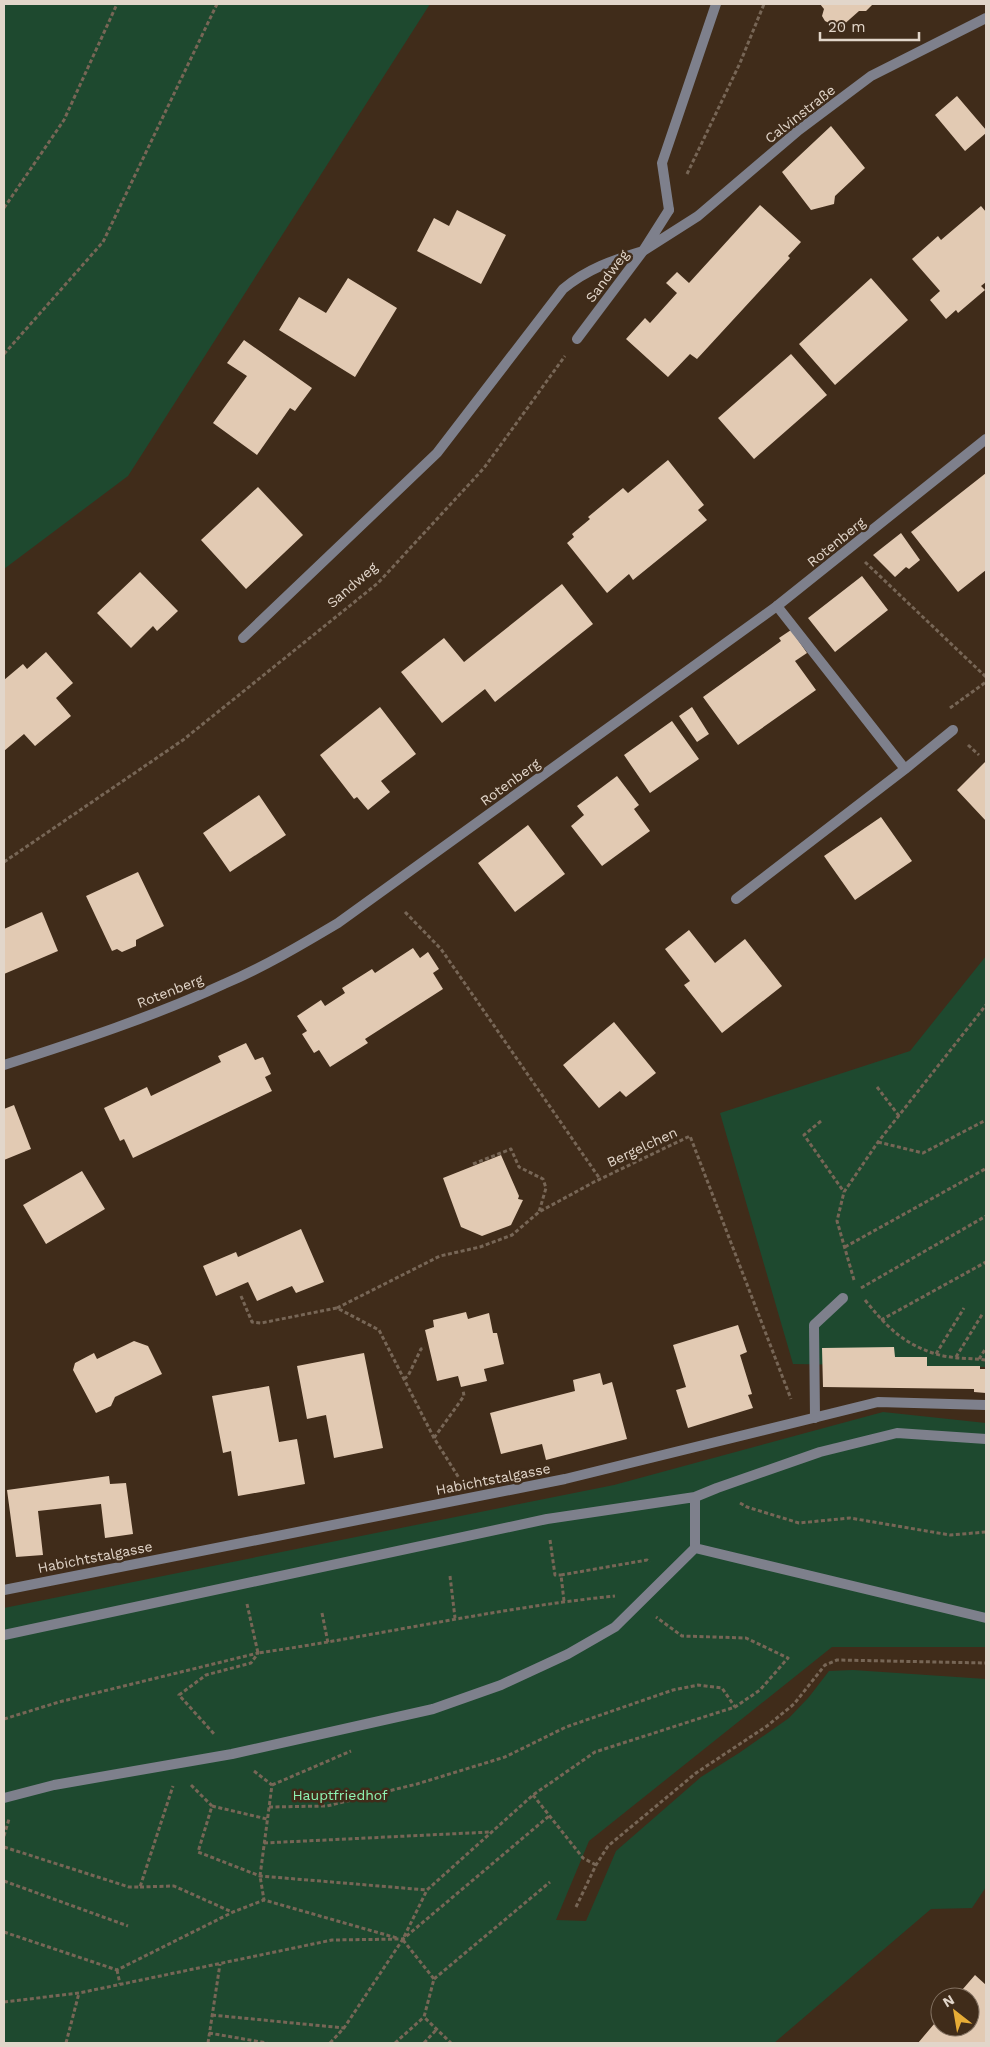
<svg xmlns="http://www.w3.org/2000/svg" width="990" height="2047" font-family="'Work Sans',sans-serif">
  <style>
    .green { fill: #1e492f }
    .building { fill: #e2cab3 }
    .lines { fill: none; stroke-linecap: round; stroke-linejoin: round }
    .path { stroke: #776656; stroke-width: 3; stroke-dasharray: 4 2.5; stroke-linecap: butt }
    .service { stroke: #7e808c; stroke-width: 10 }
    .minor { stroke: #7e808c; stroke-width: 10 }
    .tertiary { stroke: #7e808c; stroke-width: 10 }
    .labels { text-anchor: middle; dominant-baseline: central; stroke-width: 5; stroke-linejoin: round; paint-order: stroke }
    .street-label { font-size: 14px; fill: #e2d6ca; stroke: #402c1a }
    .park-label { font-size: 14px; fill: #8ff3b3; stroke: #402c1a }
  </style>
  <rect width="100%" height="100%" fill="#402c1a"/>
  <path class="green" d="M4,4H430L128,476L4,569Z
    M986,956V1367L793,1364L720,1113L910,1051Z
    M883,1412L986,1423V1647H832L589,1841L556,1920L586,1921L616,1851L701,1777L739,1753L789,1718L809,1697L829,1671L853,1670L986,1679V1887L972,1908L931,1909L774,2043H4V1608L614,1485Z"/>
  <path class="building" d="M820,4H873L866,11H859L841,27L837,23L831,24L825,21L822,16L824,9Z
    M957,96L986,130V133L965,151L935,115Z
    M831,126L865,168L835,196L834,204L811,210L782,172Z
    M760,205L801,242L788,256L790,258L697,359L690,354L668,377L626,339L645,318L650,323L677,293L666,283L677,272L689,283Z
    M981,206L986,212V282L981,286L985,290L958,313L956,310L946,319L930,300L940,291L912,259L938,236L941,240Z
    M457,210L506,235L481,284L417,251L434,218L449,226Z
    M348,278L397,308L355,377L279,330L299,297L326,313Z
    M871,278L908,320L835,385L799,344Z
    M244,340L312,388L295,411L290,408L257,455L213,423L247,376L227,363Z
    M791,354L827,395L754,459L718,418Z
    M668,460L704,505L698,510L707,520L633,580L629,574L607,593L567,543L574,537L572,534L590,519L588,517L623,488L628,493Z
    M986,473V570L958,592L911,532Z
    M258,487L303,535L246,589L201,540Z
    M901,533L920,560L909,569L906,567L895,577L873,555Z
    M140,572L178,611L157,631L153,626L131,648L97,613Z
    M862,576L888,610L835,652L808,618Z
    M562,584L593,624L495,702L485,689L442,723L401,672L444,638L464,662Z
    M791,630L807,653L795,661L816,690L738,745L703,697L781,641L779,638Z
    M46,652L73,683L56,698L71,716L35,746L24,734L4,751V680L23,664L27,669Z
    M380,707L416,754L381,781L390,792L368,810L357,797L354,799L320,755Z
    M692,707L709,734L697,742L679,716Z
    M672,721L699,759L650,793L624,755Z
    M986,761V821L957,790Z
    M617,776L639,805L634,809L650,831L602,866L571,826L584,815L577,806Z
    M259,795L286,835L230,872L203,833Z
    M881,817L912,861L855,900L824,856Z
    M528,825L565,874L515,912L478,863Z
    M138,872L164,926L136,940V946L122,952L117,949L112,951L86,896Z
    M42,912L58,951L4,974V929Z
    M689,930L715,963L745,939L782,986L722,1033L684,985L690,981L665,949Z
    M413,948L420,958L428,952L439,969L433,973L443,989L365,1039L368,1043L330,1067L319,1050L314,1053L302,1034L307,1031L297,1016L321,1000L325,1006L345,993L342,988L372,969L375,973Z
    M614,1022L656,1073L626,1097L620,1091L599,1108L563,1065Z
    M246,1043L255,1060L263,1057L271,1074L265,1077L272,1091L133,1158L124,1139L120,1141L104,1108L147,1087L151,1096L221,1062L218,1056Z
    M14,1105L31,1149L4,1160V1109Z
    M501,1155L519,1196L518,1199L523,1200L511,1225L482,1236L461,1227L443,1178Z
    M82,1171L105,1209L46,1244L23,1205Z
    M301,1229L324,1282L296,1293L292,1286L257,1301L248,1282L216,1296L203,1266L236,1252L238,1257Z
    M466,1312L468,1319L489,1313L493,1333H497L504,1364L484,1369L487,1381L461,1387L458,1376L437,1381L425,1330L434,1327L433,1320Z
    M738,1325L747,1352L740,1355L752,1394L748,1395L753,1408L688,1428L676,1390L686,1387L673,1345Z
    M134,1341L148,1346L162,1374L115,1397L111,1406L96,1413L73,1370L75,1363L94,1353L97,1359Z
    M894,1347L895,1357H927V1366H980V1369H986V1393L974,1392V1389L823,1387L822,1348Z
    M364,1353L383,1448L334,1458L326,1415L307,1419L297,1366Z
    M600,1373L603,1385L612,1382L627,1439L546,1460L542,1444L501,1454L490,1413L575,1391L573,1380Z
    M269,1386L279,1442L297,1439L305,1484L238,1496L231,1451L223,1453L212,1396Z
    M109,1476L110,1484L126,1483L133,1534L105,1538L101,1504L38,1511L43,1555L16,1557L7,1490Z
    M975,1975L986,1985V2043H918L940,2017V2027H970V1997H956Z"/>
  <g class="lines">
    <path class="path" d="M687,174L740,63L764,4
      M4,208L64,120L117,4
      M4,354L103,242L217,4
      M865,562L986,677
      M950,708L986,682
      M968,745L979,755
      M4,862L183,740L378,583L484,468L565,356
      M405,912L441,949L600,1179
      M877,1087L899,1116
      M821,1121L804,1135L844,1192
      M878,1142L923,1153L986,1120
      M473,1164L511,1149L519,1167L543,1179L546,1188L539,1212
      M845,1247L985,1169
      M854,1280L837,1221L844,1192L878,1142L986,1005
      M861,1288L986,1216
      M241,1296L252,1322L261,1323L337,1308L379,1330L434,1438L459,1478
      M865,1300C886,1326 903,1344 936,1354C952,1359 970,1358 986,1360
      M337,1308L440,1256L480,1247L512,1235L539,1212L594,1182L690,1136L791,1399
      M881,1320L986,1262
      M936,1354L964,1308
      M956,1357L983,1313
      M979,1359L986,1348
      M404,1379L408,1376L421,1349L425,1348
      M434,1438L464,1396L463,1390
      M740,1503L747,1507L799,1523L850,1518L950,1535L986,1532
      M550,1540L555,1575H561
      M450,1576L455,1618
      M564,1601L561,1575L647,1560L650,1562
      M247,1604L258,1653C377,1636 495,1608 615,1596
      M322,1613L328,1643
      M4,1719L59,1702L258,1653L251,1663L206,1675L179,1695L215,1735
      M254,1771L272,1785L260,1876L264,1900
      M191,1785L212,1806L198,1852L260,1876L427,1890
      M272,1785L351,1751
      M533,1795L583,1858L596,1865
      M212,1806L267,1819
      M269,1807L327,1806L417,1784L505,1757L566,1727L673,1690L698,1685L722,1688L735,1707
      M4,1836L9,1819
      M264,1843L490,1832
      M4,1847L129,1887H140L173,1786
      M4,1881L128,1926
      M140,1887L174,1886L232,1912
      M576,1907L596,1865L608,1846L696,1773L767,1726L794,1704L825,1665L837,1660L986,1663
      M4,1932L117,1970L233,1912L264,1900L397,1938
      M403,1940L434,1979L424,2017L451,2043
      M117,1970L120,1984
      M434,1979L550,1882
      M4,2002L79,1993L332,1940L403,1939L549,1816
      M212,2015L344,2028
      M209,2033L267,2043
      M66,2043L79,1993
      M208,2043L220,1964
      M330,2043L344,2028L403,1939L427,1890L533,1795L595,1752L735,1707L760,1690L788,1658L746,1638L682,1636L656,1617
      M395,2043L424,2017
      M424,2043L437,2029"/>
    <path class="service" d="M669,210L662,163L716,4
      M243,638L437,453L563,289C587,269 613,260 643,251
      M905,769L953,730
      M736,899L905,769L777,606
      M815,1418L814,1325L843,1298
      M695,1548L986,1618
      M4,1635L547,1519L695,1497L717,1488L820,1452L897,1433L986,1439
      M4,1798L54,1785L232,1754L433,1709L501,1685L568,1654L615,1627L695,1548V1497"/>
    <path class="minor" d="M643,251L698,216L799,130L871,76L986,18
      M577,339L643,251L669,210
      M4,1590L565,1479L878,1402L986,1405"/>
    <path class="tertiary" d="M4,1065C76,1042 155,1016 224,984C264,967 301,945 338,923L777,606L986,439"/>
  </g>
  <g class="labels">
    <g class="street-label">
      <text transform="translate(800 114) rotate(-38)">Calvinstraße</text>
      <text transform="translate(607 276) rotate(-53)">Sandweg</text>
      <text transform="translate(836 542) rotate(-39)">Rotenberg</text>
      <text transform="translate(352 585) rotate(-41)">Sandweg</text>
      <text transform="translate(510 782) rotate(-36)">Rotenberg</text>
      <text transform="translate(170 991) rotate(-21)">Rotenberg</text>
      <text transform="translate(642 1147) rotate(-25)">Bergelchen</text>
      <text transform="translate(493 1479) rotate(-11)">Habichtstalgasse</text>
      <text transform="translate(95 1557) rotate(-11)">Habichtstalgasse</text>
    </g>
    <g class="park-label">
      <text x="340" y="1795">Hauptfriedhof</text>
    </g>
  </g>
  <rect width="990" height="2047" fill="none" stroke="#e2d6ca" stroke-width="10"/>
  <g transform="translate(955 2012) rotate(329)"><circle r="24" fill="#402c1a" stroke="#817060"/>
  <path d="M0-4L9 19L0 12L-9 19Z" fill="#e6ac36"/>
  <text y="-8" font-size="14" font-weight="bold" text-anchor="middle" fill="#e2d6ca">N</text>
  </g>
  <path d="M820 32v8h99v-8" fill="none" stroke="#e2d6ca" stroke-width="2.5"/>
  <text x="828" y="32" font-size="15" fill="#e2d6ca" stroke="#402c1a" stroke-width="4" paint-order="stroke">20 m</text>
</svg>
